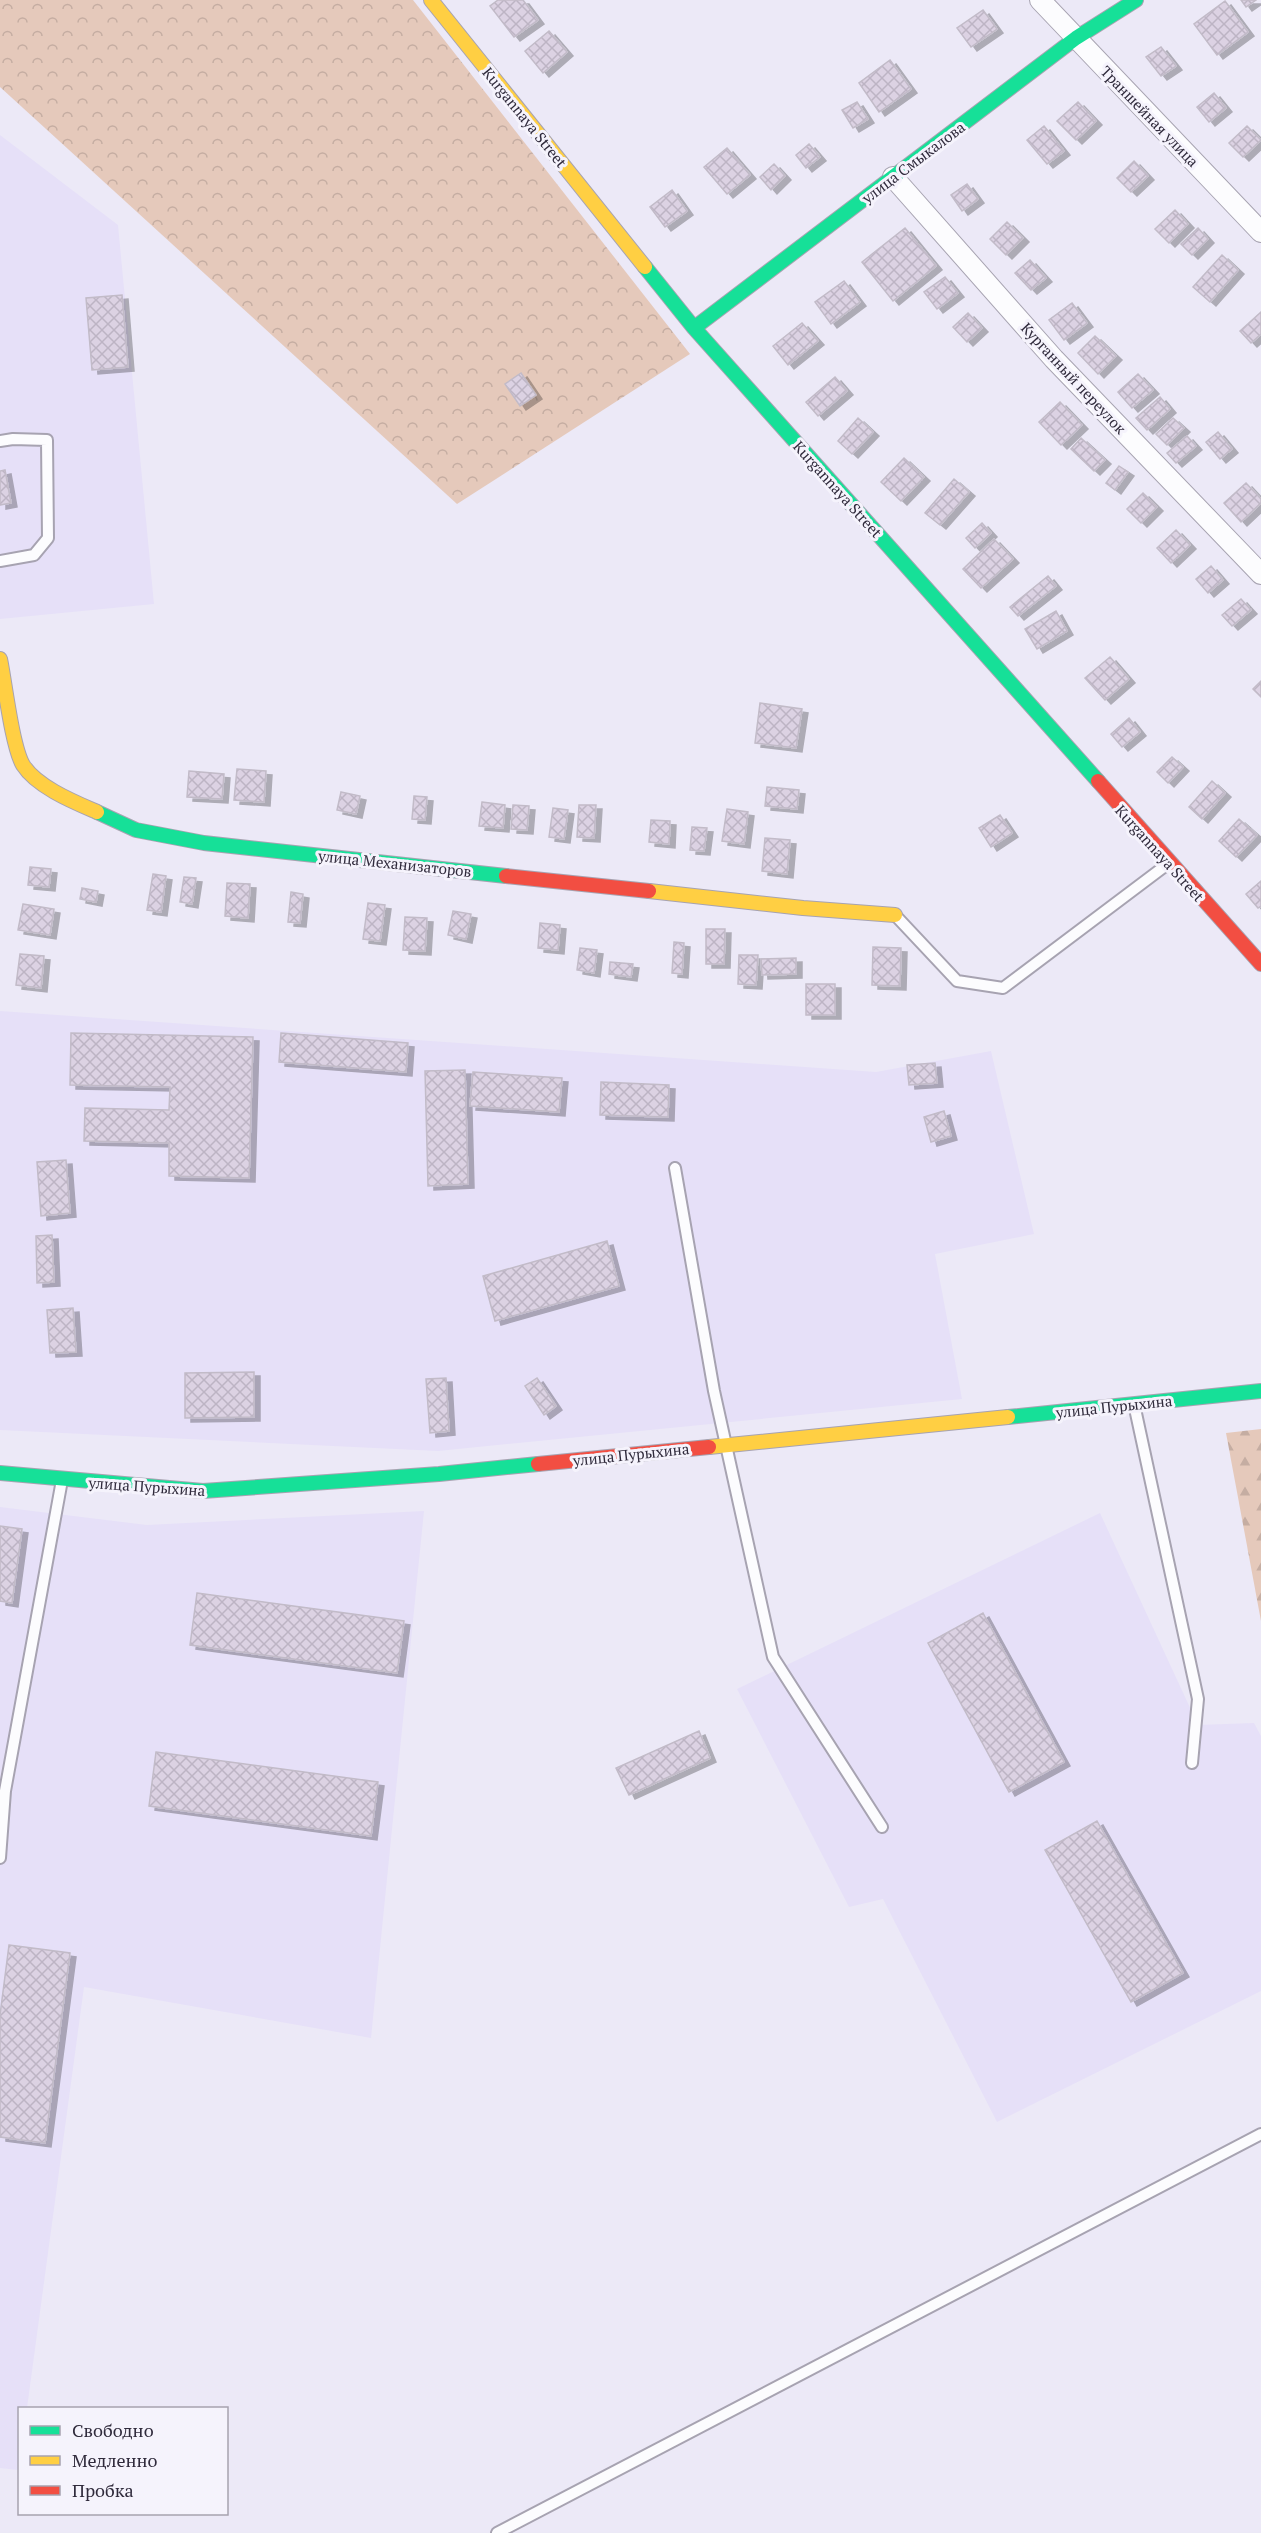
<svg xmlns="http://www.w3.org/2000/svg" width="1261" height="2533" font-family="'PT Serif',serif">
  <style>
    .built { fill: #e6e0f8 }
    .forest { fill: url(#forest-firs) }
    .park { fill: url(#park-crowns) }
    .building { fill: url(#building-cross-hatch); stroke: #c2bbc8; stroke-width: 1.5; filter: url(#shadow) }
    .lines { fill: none; stroke-linecap: round; stroke-linejoin: round }
    .lane-casing { stroke: #a7a3b1; stroke-width: 14 }
    .street-casing { stroke: #a7a3b1; stroke-width: 22 }
    .fast-casing { stroke: #a7a3b1; stroke-width: 16 }
    .slow-casing { stroke: #a7a3b1; stroke-width: 16 }
    .jam-casing { stroke: #a7a3b1; stroke-width: 16 }
    .lane { stroke: #fcfcfe; stroke-width: 10 }
    .street { stroke: #fcfcfe; stroke-width: 20 }
    .fast { stroke: #16e098; stroke-width: 14 }
    .slow { stroke: #ffcf43; stroke-width: 14 }
    .jam { stroke: #f24e42; stroke-width: 14 }
    .labels { text-anchor: middle; dominant-baseline: central; stroke-width: 6; stroke-linejoin: round; paint-order: stroke }
    .street-label { font-size: 15px; fill: #302b3c; stroke: #f5f3fc }
  </style>
  <defs>
    <pattern id="forest-firs" width="22" height="20" patternUnits="userSpaceOnUse" patternTransform="scale(1.5)"><rect width="22" height="20" fill="#e5c9bb"/><path d="M5 1l3.5 6h-7zM16 11l3.5 6h-7z" fill="#c5ada2"/></pattern>
    <pattern id="park-crowns" width="20" height="18" patternUnits="userSpaceOnUse" patternTransform="scale(1.5)"><rect width="20" height="18" fill="#e5c9bb"/><path d="M2 6a3 3 0 1 1 6 0M12 15a3 3 0 1 1 6 0" fill="none" stroke="#c5ada2"/></pattern>
    <pattern id="building-cross-hatch" width="8" height="8" patternUnits="userSpaceOnUse" patternTransform="scale(1.5)"><rect width="8" height="8" fill="#dcd2e3"/><path d="M0 0l8 8M0 8l8-8" fill="none" stroke="#bdb4c4"/></pattern>
    <filter id="shadow"><feDropShadow dx="6" dy="4" stdDeviation="0" flood-color="#0004"/></filter>
  </defs>
  <rect width="100%" height="100%" fill="#ece9f7"/>
  <path class="built" d="M0,135L118,225L154,604L0,619Z
    M0,1011L876,1072L991,1051L1034,1234L935,1254L962,1399L438,1451L0,1430Z
    M0,1507L147,1525L424,1511L371,2038L84,1987L27,2408H20L18,2470L0,2468Z
    M1100,1513L1198,1725L1254,1723L1261,1736V1991L997,2122L883,1899L849,1907L737,1689Z"/>
  <path class="forest" d="M1261,1429V1621L1226,1433Z"/>
  <path class="park" d="M0,0H413L690,354L457,504L0,87Z"/>
  <path class="building" d="M498,0H523L538,20L514,37L490,6Z
    M1241,0H1256L1246,7Z
    M1225,1L1248,32L1217,55L1194,24Z
    M983,10L997,29L971,47L957,28Z
    M549,31L567,52L543,73L525,51Z
    M1161,47L1176,66L1161,76L1146,57Z
    M890,60L911,89L879,112L859,83Z
    M1214,93L1226,108L1209,122L1197,107Z
    M857,102L868,119L853,128L842,110Z
    M1078,102L1096,121L1076,140L1057,121Z
    M1044,126L1064,151L1047,164L1027,140Z
    M1247,126L1261,140L1243,157L1229,143Z
    M809,144L820,157L806,168L796,155Z
    M727,148L750,175L727,194L704,167Z
    M1134,161L1148,176L1131,192L1117,178Z
    M774,164L785,176L771,190L760,177Z
    M967,184L978,199L962,211L951,195Z
    M672,190L687,211L665,227L650,207Z
    M1175,210L1188,224L1169,243L1155,229Z
    M1007,222L1023,238L1006,255L990,239Z
    M905,228L936,266L893,301L862,262Z
    M1198,228L1208,239L1192,255L1181,244Z
    M1222,255L1238,270L1210,302L1193,287Z
    M1030,260L1046,278L1031,290L1015,273Z
    M945,277L958,293L937,309L924,292Z
    M844,281L860,302L831,324L815,302Z
    M122,295L128,367L92,370L86,298Z
    M1072,303L1087,323L1064,340L1049,320Z
    M1261,312V334L1251,343L1240,331Z
    M968,313L982,328L967,342L953,327Z
    M802,323L818,341L788,365L773,346Z
    M1095,336L1116,356L1098,374L1078,353Z
    M521,373L536,395L520,406L505,384Z
    M1138,374L1153,390L1132,408L1118,392Z
    M835,377L847,391L818,416L806,402Z
    M1160,397L1170,409L1147,430L1136,418Z
    M1060,402L1082,425L1061,445L1039,422Z
    M858,418L873,432L852,454L838,441Z
    M1173,418L1184,428L1167,445L1156,434Z
    M1218,432L1232,449L1220,459L1206,442Z
    M1187,436L1196,446L1176,463L1167,453Z
    M1081,438L1105,460L1094,471L1071,449Z
    M904,458L924,477L901,501L881,482Z
    M1119,466L1128,472L1115,490L1106,483Z
    M5,470L11,503L0,505V471Z
    M954,479L969,492L940,525L925,513Z
    M1246,483L1261,499V503L1241,522L1224,503Z
    M1143,493L1157,507L1141,523L1127,509Z
    M982,523L991,533L975,548L966,538Z
    M1176,530L1190,545L1171,563L1157,548Z
    M994,539L1013,559L981,588L963,569Z
    M1211,566L1223,580L1208,593L1196,579Z
    M1048,576L1056,586L1018,616L1010,607Z
    M1241,599L1251,610L1232,626L1222,615Z
    M1056,611L1067,631L1037,649L1025,629Z
    M1110,657L1129,679L1105,700L1085,678Z
    M1261,681V697L1253,689Z
    M760,703L802,709L796,748L755,743Z
    M1129,718L1140,732L1122,747L1111,734Z
    M1172,757L1183,767L1168,783L1157,772Z
    M237,769L266,771L264,802L234,800Z
    M189,771L224,774L222,799L187,797Z
    M1212,781L1225,793L1202,819L1189,807Z
    M767,787L799,790L797,809L765,806Z
    M341,792L360,796L356,814L337,810Z
    M414,796L427,797L425,820L412,819Z
    M482,802L505,805L503,828L479,826Z
    M513,805L529,806L527,830L511,829Z
    M579,805H596L594,838L577,837Z
    M553,808L568,810L564,839L549,837Z
    M727,809L748,812L744,844L722,841Z
    M1000,815L1012,833L991,847L979,828Z
    M1239,819L1257,835L1236,857L1219,841Z
    M651,820L670,821L669,844L649,842Z
    M692,827L707,828L704,851L690,850Z
    M765,838L790,840L787,874L762,871Z
    M30,867L51,869L49,887L28,885Z
    M153,874L166,876L161,912L147,910Z
    M184,877L196,878L192,904L180,902Z
    M1261,881V906L1258,908L1246,894Z
    M227,883L250,884L248,918L225,916Z
    M82,888L98,891L96,902L80,899Z
    M291,892L303,894L300,923L288,922Z
    M368,903L385,905L380,941L363,939Z
    M23,904L54,909L50,935L18,930Z
    M453,911L471,914L466,939L448,935Z
    M405,917L427,918L425,951L403,950Z
    M540,923L560,925L558,950L538,948Z
    M706,929H725L724,964H706Z
    M674,942L684,943L682,974L672,973Z
    M873,947L901,948L900,986L872,985Z
    M580,948L597,950L594,973L577,970Z
    M20,954L44,956L41,988L16,985Z
    M739,955H758L756,985L738,984Z
    M796,958V974L762,975L761,959Z
    M610,962L633,964L631,977L609,974Z
    M806,984H835V1015H806Z
    M71,1033L253,1037L249,1178L169,1176V1143L84,1141L85,1108L169,1110L170,1087L70,1085Z
    M281,1033L408,1043L406,1072L279,1062Z
    M935,1063L937,1083L909,1085L907,1065Z
    M465,1070L468,1184L428,1186L425,1071Z
    M473,1072L562,1078L559,1112L470,1106Z
    M601,1082L669,1085L668,1117L600,1115Z
    M944,1111L951,1136L931,1142L924,1117Z
    M66,1160L70,1213L41,1216L37,1162Z
    M52,1235L54,1282L37,1283L36,1236Z
    M607,1241L619,1286L495,1321L483,1276Z
    M73,1308L76,1352L50,1353L47,1310Z
    M254,1372V1417L185,1418V1373Z
    M446,1378L449,1431L430,1433L426,1379Z
    M537,1378L556,1406L544,1415L525,1386Z
    M0,1526L22,1529L12,1603L0,1601Z
    M197,1593L404,1621L397,1673L190,1645Z
    M983,1613L1064,1762L1009,1792L928,1643Z
    M699,1731L710,1758L629,1795L616,1768Z
    M156,1752L378,1782L371,1836L149,1806Z
    M1097,1821L1183,1973L1131,2002L1045,1850Z
    M9,1945L70,1953L45,2143L0,2137V2015Z"/>
  <g class="lines">
    <defs>
      <path id="lane" d="M0,441L13,439L47,440L48,538L34,555L0,561
        M895,915L957,981L1003,988L1169,863
        M675,1168L714,1391L773,1657L882,1827
        M1134,1404L1198,1699L1192,1763
        M0,1858L5,1791L62,1480
        M497,2533L1261,2134"/>
      <path id="street" d="M1040,0L1261,232
        M893,177L1054,359L1261,574"/>
      <path id="fast" d="M645,267L694,328L1098,781
        M694,328L1076,38L1136,0
        M97,812L136,830L204,843L506,876
        M1008,1417L1261,1391
        M0,1473L203,1491L439,1474L538,1464"/>
      <path id="slow" d="M431,0L645,267
        M0,659C5,683 12,746 23,765C37,787 74,802 97,812
        M649,891L803,908L895,915
        M709,1447L1008,1417"/>
      <path id="jam" d="M1098,781L1261,964
        M506,876L649,891
        M538,1464L709,1447"/>
    </defs>
    <use href="#lane" class="lane-casing"/>
    <use href="#street" class="street-casing"/>
    <use href="#fast" class="fast-casing"/>
    <use href="#slow" class="slow-casing"/>
    <use href="#jam" class="jam-casing"/>
    <use href="#lane" class="lane"/>
    <use href="#street" class="street"/>
    <use href="#fast" class="fast"/>
    <use href="#slow" class="slow"/>
    <use href="#jam" class="jam"/>
  </g>
  <g class="labels">
    <g class="street-label">
      <text transform="translate(1150 116) rotate(46)">Траншейная улица</text>
      <text transform="translate(525 117) rotate(51)">Kurgannaya Street</text>
      <text transform="translate(913 162) rotate(-37)">улица Смыкалова</text>
      <text transform="translate(1074 378) rotate(47)">Курганный переулок</text>
      <text transform="translate(838 489) rotate(48)">Kurgannaya Street</text>
      <text transform="translate(1160 853) rotate(48)">Kurgannaya Street</text>
      <text transform="translate(395 863) rotate(6)">улица Механизаторов</text>
      <text transform="translate(1114 1406) rotate(-6)">улица Пурыхина</text>
      <text transform="translate(631 1454) rotate(-6)">улица Пурыхина</text>
      <text transform="translate(147 1486) rotate(4)">улица Пурыхина</text>
    </g>
  </g>
  <rect x="18" y="2407" width="210" height="108" fill="#f5f3fc" stroke="#a6a3af" stroke-width="1.5"/>
  <rect x="30" y="2426" width="30" height="9" fill="#16e098" stroke="#a6a3af" stroke-width="1.5"/>
  <text x="72" y="2437" font-size="18" fill="#302b3c">Свободно</text>
  <rect x="30" y="2456" width="30" height="9" fill="#ffcf43" stroke="#a6a3af" stroke-width="1.5"/>
  <text x="72" y="2467" font-size="18" fill="#302b3c">Медленно</text>
  <rect x="30" y="2486" width="30" height="9" fill="#f24e42" stroke="#a6a3af" stroke-width="1.5"/>
  <text x="72" y="2497" font-size="18" fill="#302b3c">Пробка</text>
</svg>
